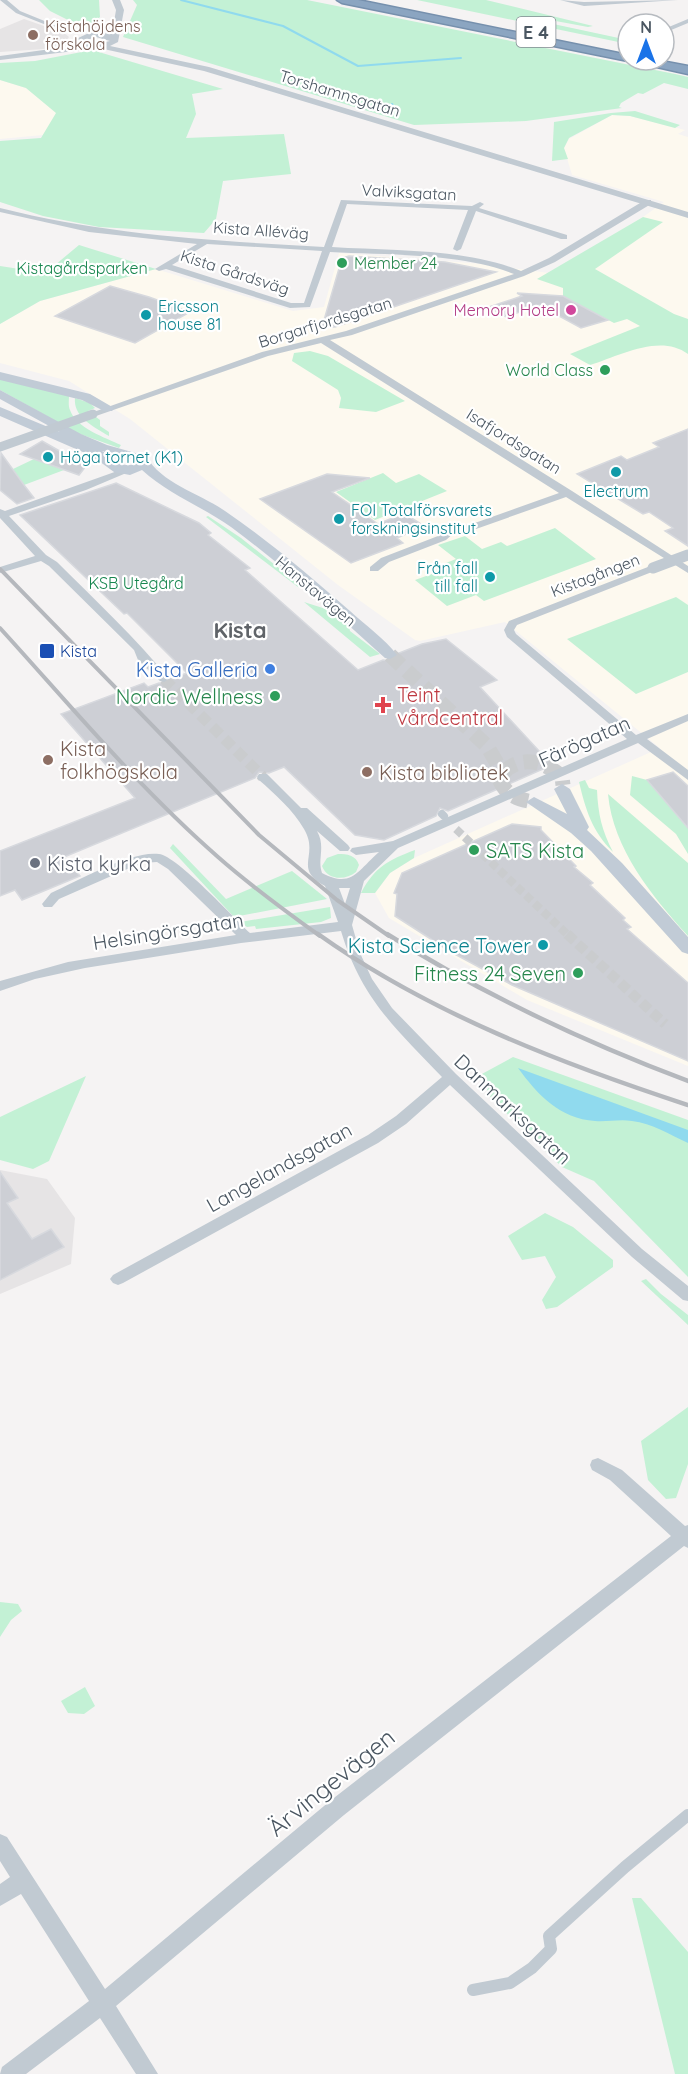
<svg xmlns="http://www.w3.org/2000/svg" width="688" height="2074" font-family="Quicksand,sans-serif">
  <style>
    .commercial { fill: #fdf9ef }
    .education { fill: #e6e4e5 }
    .green { fill: #c3f1d5 }
    .water { fill: #90daee }
    .lines { fill: none; stroke-linecap: round; stroke-linejoin: round }
    .stream { stroke: #90daee; stroke-width: 2 }
    .building { fill: #cdcfd5; stroke: #d7d9de; stroke-width: 1.5 }
    .pedestrian-tunnel-far1 { stroke: #caccce; stroke-width: 8; stroke-dasharray: 8 4; stroke-linecap: butt }
    .pedestrian-tunnel { stroke: #caccce; stroke-width: 10; stroke-dasharray: 10 4.5; stroke-linecap: butt }
    .minor-tunnel { stroke: #caccce; stroke-width: 11; stroke-dasharray: 11 6; stroke-linecap: butt }
    .secondary-tunnel { stroke: #caccce; stroke-width: 15; stroke-dasharray: 15 8; stroke-linecap: butt }
    .motorway-casing { stroke: #7690ad; stroke-width: 3 }
    .pedestrian-far1 { stroke: #c1cad2; stroke-width: 8 }
    .pedestrian { stroke: #c1cad2; stroke-width: 12 }
    .minor { fill: #c1cad2; fill-rule: evenodd }
    .tertiary { fill: #c1cad2; fill-rule: evenodd }
    .secondary { fill: #c1cbd6; fill-rule: evenodd }
    .motorway { fill: #8ba5c1; fill-rule: evenodd }
    .rail-far1 { stroke: #b5b8bd; stroke-width: 4 }
    .rail { stroke: #b5b8bd; stroke-width: 4.5 }
    .minor-bridge-far1 { stroke: #c1cad2; stroke-width: 9 }
    .minor-bridge { stroke: #c1cad2; stroke-width: 11 }
    .education-dot { fill: #8d6e63; stroke: #fff; stroke-width: 2 }
    .leisure-dot { fill: #2e9e5b; stroke: #fff; stroke-width: 2 }
    .hotel-dot { fill: #d1479c; stroke: #fff; stroke-width: 2 }
    .culture-dot { fill: #0f9aa8; stroke: #fff; stroke-width: 2 }
    .transit-dot { fill: #1a4fb4; stroke: #fff; stroke-width: 2 }
    .shop-dot { fill: #3f7fe0; stroke: #fff; stroke-width: 2 }
    .health-dot { fill: #e0444e; stroke: #fff; stroke-width: 2 }
    .worship-dot { fill: #6b7280; stroke: #fff; stroke-width: 2 }
    .labels { text-anchor: middle; dominant-baseline: central; stroke-width: 4.5; stroke-linejoin: round; paint-order: stroke }
    .far-education-label { font-size: 16px; fill: #785e54; stroke: #fff; text-anchor: start }
    .far-street-label { font-size: 16px; fill: #4a5661; stroke: #fff }
    .far-leisure-label { font-size: 16px; fill: #27864d; stroke: #fff; text-anchor: start }
    .far-park-label { font-size: 16px; fill: #17864f; stroke: #fff }
    .far-culture-label { font-size: 16px; fill: #0d838f; stroke: #fff; text-anchor: start }
    .far-hotel-label { font-size: 16px; fill: #b23c85; stroke: #fff; text-anchor: end }
    .far-transit-label { font-size: 16px; fill: #164399; stroke: #fff; text-anchor: start }
    .shield { fill: #fff; stroke: #808990; stroke-width: 1.5 }
    .shield-label { font-size: 18px; font-weight: bold; fill: #4a5661 }
    .shop-label { font-size: 20px; fill: #366cbe; stroke: #fff; text-anchor: end }
    .health-label { font-size: 20px; fill: #be3a42; stroke: #fff; text-anchor: start }
    .leisure-label { font-size: 20px; fill: #27864d; stroke: #fff; text-anchor: end }
    .street-label { font-size: 20px; fill: #4a5661; stroke: #fff }
    .education-label { font-size: 20px; fill: #785e54; stroke: #fff; text-anchor: start }
    .worship-label { font-size: 20px; fill: #5b616d; stroke: #fff; text-anchor: start }
    .culture-label { font-size: 20px; fill: #0d838f; stroke: #fff; text-anchor: end }
    .far-district-label { font-size: 22px; font-weight: bold; fill: #5f6368; stroke: #fff }
    .near-street-label { font-size: 24px; fill: #4a5661; stroke: #fff }
  </style>
  <rect width="100%" height="100%" fill="#f5f3f3"/>
  <path class="commercial" d="M0,80L26,88L57,113L43,135L0,139Z
    M612,115L630,116L685,130L678,134L688,137V1066L527,1000L389,918L375,893L390,873L414,858L660,748L505,622L420,641L415,640L338,585L130,419L69,381L0,363V324L40,301L156,269L293,311L324,307L339,253L483,264L549,273L643,217L664,202L572,175L564,148L569,139Z"/>
  <path class="education" d="M24,19L64,33L69,37L64,43L44,49L0,52V29Z
    M0,1170L47,1179L75,1218L71,1264L0,1294Z"/>
  <path class="green" d="M39,0H99L100,17L86,29L50,11Z
    M133,0H307L675,74L688,77V89L664,83L643,94L638,93L621,103L619,107L622,108L526,121L414,125L123,37L137,5Z
    M417,0H486L593,26L588,27L534,17L530,19L628,40V44Z
    M92,50L223,89L192,94L196,114L186,138L284,134L291,174L223,181L216,219L204,233L99,227L43,216L0,202V141L41,138L56,113L26,88L0,80V63L35,61Z
    M635,111L680,125L675,128L630,116L612,115L569,138L564,148L568,159L552,161L554,122L611,113Z
    M643,217L663,222L595,269L674,314L688,319V354C660,333 619,356 590,365L570,354L640,326L627,319L614,323L563,296V288L537,279Z
    M79,245L156,269L40,301L0,324V266L39,272L55,265Z
    M310,351L328,356L405,401L376,412L339,408L341,398L338,390L292,361L294,353Z
    M0,379L69,396C69,400 68,406 70,410C76,428 106,438 121,445L119,448L77,433L0,390Z
    M75,398L90,403L95,408L88,411L100,420V426L109,432V436C94,427 73,417 75,398Z
    M34,459L64,470L24,485L13,469Z
    M383,473L396,483L419,474L447,491L375,520L336,492Z
    M208,516L241,538L304,588L298,587L206,517Z
    M555,528L596,559L484,601L476,595L447,606L415,580L440,571L436,567L456,559L438,545L465,536L482,549L501,542L507,546Z
    M676,597L688,605V672L636,694L567,639Z
    M304,602L329,610L349,627L350,631L380,654L370,657Z
    M632,776L647,780L688,828V854L676,834L630,795Z
    M585,780L589,788L597,790C598,814 602,831 613,852C592,831 586,811 579,782Z
    M608,794L688,863V936C652,896 613,849 608,794Z
    M173,844L226,899L292,871L327,899L234,917L170,848Z
    M415,850L414,858L390,873L375,893H361C375,867 388,860 415,850Z
    M338,854C347,854 356,855 359,865L356,872C345,881 327,880 322,866L327,858Z
    M330,907L331,918L321,922L256,929L255,926L247,927L240,922Z
    M513,1057L688,1120V1277L594,1181L562,1167L491,1098L480,1075Z
    M86,1076L49,1161L33,1169L0,1160V1117Z
    M545,1213L573,1227L613,1260V1267L557,1307L546,1309L542,1300L556,1277L545,1256L522,1260L508,1236Z
    M646,1279L661,1294L688,1315V1325L641,1281Z
    M688,1407V1464L676,1498L666,1499L648,1480L641,1441Z
    M0,1602L18,1604L22,1611L11,1620L0,1637Z
    M85,1687L95,1706L84,1714L68,1713L61,1701Z
    M632,1898H641L688,1952V2074H675Z"/>
  <path class="water" d="M518,1068L688,1130V1143C670,1135 652,1123 632,1121C620,1119 607,1122 595,1121C560,1119 537,1094 518,1068Z"/>
  <g class="lines">
    <path class="stream" d="M181,0L283,26L358,66L461,58
      M392,104L397,110"/>
  </g>
  <path class="building" d="M349,256L445,262L496,272L335,327H322L342,258Z
    M110,286L149,297L190,312L135,343L55,316Z
    M517,293L563,296L608,320L581,328L539,305L506,317L489,307L522,296Z
    M688,429V546L665,531L673,528L649,512L643,514L577,474L621,456L627,460L659,447L653,443Z
    M42,441L86,466L79,475L20,454Z
    M1,453L24,485L34,498L17,504L0,490Z
    M327,474L370,478L332,492L378,524L404,513L424,526L397,538L403,543L351,563L260,499Z
    M116,483L199,523L211,533L208,535L250,568L245,570L358,670L383,660L391,661L398,657L399,653L422,644L446,639L497,680L480,687L552,765L448,811L440,808L436,816L384,840L355,835L284,767L269,773L259,772L255,778L64,857L80,876L22,900L15,890L0,896V851L135,798L61,714L144,683L148,687L159,683L165,684L171,679L187,673L127,613L124,614L20,515Z
    M673,772L688,786V828L647,780Z
    M512,824L541,827V830L576,866L574,867L593,883L590,885L625,918L623,920L631,927L627,929L688,983V1061L512,985L451,952L395,916L397,894L394,893L402,873Z
    M0,1172L18,1198L7,1203L32,1239L51,1229L64,1247L0,1280Z"/>
  <g class="lines">
    <path class="pedestrian-tunnel-far1" d="M456,829L569,936"/>
    <path class="pedestrian-tunnel" d="M567,934L665,1024"/>
    <path class="minor-tunnel" d="M164,679L263,777"/>
    <path class="secondary-tunnel" d="M390,655L487,746L502,772
      M528,801C514,798 505,793 499,779C514,754 543,759 562,777L563,785"/>
    <defs>
      <path id="motorway" d="M337,0H358L628,55V60H632L628,61L342,3Z
        M633,60H656L688,66V74L639,63Z"/>
    </defs>
    <use href="#motorway" class="motorway-casing"/>
    <path class="pedestrian-far1" d="M442,814L444,816"/>
    <path class="pedestrian" d="M473,1990L510,1983L532,1968L551,1949L549,1936L625,1867L688,1815"/>
    <path class="minor" d="M0,0H7L20,11L69,31L64,32L16,13Z
      M560,0L584,2L678,0L584,6Z
      M688,19V23L664,33V29Z
      M341,200L472,206L480,202L484,204L479,208L567,235V239H561L476,211L461,249L457,251L453,249L468,210L347,204L332,247C393,251 464,248 521,271L549,258L645,200H651V204L555,262L524,276L352,335L330,340L572,491L688,566V573L566,497L476,529L455,532L446,540L389,562L378,571H370V567L381,558L438,536L449,527L472,524L559,493L321,343L268,356L96,416L88,414L262,352L346,331L514,274C463,253 386,255 330,252L310,307L290,308L166,269L159,271L155,269L197,244L89,232L0,212V208C107,235 215,241 324,247ZM207,244L322,251L304,303H291L172,265Z
      M123,469L131,471L86,490L9,516L46,555L57,562C95,600 136,638 169,679L164,682L160,681L138,660L134,650L49,566L41,561L0,573V567L35,556L0,518V509L5,511Z
      M653,565L657,566V570L517,625L514,630L516,634L636,735L688,714V721L647,739L688,770V780L638,743L398,848L364,881L352,925L360,953L372,979L392,1008L456,1074L642,1249L688,1286V1301L683,1300L632,1257L450,1085L406,1124L378,1143L123,1283L118,1285L113,1283L110,1279L113,1275L368,1135L396,1116L442,1077C395,1028 361,998 341,931L241,943L85,968L35,979L0,991V981L68,962L236,935L168,869L157,862L141,863L59,899L52,907H44L42,904L51,893C77,881 132,850 159,854C177,856 234,918 250,933L338,922L325,886C292,868 320,856 304,829C293,810 275,794 259,780L257,777L259,774H267L301,808H307L348,845L350,848L348,851H340L317,831C326,847 317,859 322,873C352,889 358,870 379,852L356,855L350,851L352,848L393,841L627,739L507,637L504,630L509,621ZM339,888H350L345,904Z
      M598,1458L622,1470L685,1526L688,1525V1548L684,1546L344,1815L116,2006L158,2074H136L100,2018L26,2074H0L2,2067L89,2001L21,1894L0,1906V1884L10,1877L0,1861V1834L7,1837L105,1989L330,1801L671,1536L610,1480L592,1470L590,1465L592,1460Z"/>
    <path class="tertiary" d="M112,0H120L124,10L118,42L110,46L209,67L688,212V218L204,71L99,48L0,60V56L80,45L75,41L76,39L91,32L112,34L116,10ZM96,37L110,41L96,44L84,41Z"/>
    <path class="secondary" d="M0,372L90,394L114,408L112,411H104L82,400L0,380Z
      M0,390L81,434L107,445L146,456C162,484 199,493 225,511C269,541 310,576 350,611C365,625 385,639 397,655L390,659L385,658C335,613 285,567 231,527C203,507 168,494 142,470L130,475L114,472L92,456L0,416V407L60,432L0,399ZM102,451L135,460L137,463C122,470 115,459 102,451Z
      M562,784L570,789L589,827L587,830L622,863L688,937V954L682,952L591,851L571,833L526,802L534,797L567,814L554,789Z"/>
    <use href="#motorway" class="motorway"/>
    <path class="rail-far1" d="M0,569L259,835L337,900L389,936
      M0,628C71,706 139,788 218,857C251,886 285,911 320,936"/>
    <path class="rail" d="M318,934C429,1013 560,1063 688,1105
      M387,934C482,994 582,1041 688,1081"/>
    <path class="minor-bridge-far1" d="M0,447L93,414"/>
    <path class="minor-bridge" d="M653,568L688,555"/>
  </g>
  <g class="education-dot">
    <circle cx="33" cy="35" r="6"/>
    <circle cx="48" cy="760" r="6"/>
    <circle cx="367" cy="772" r="6"/>
  </g>
  <g class="leisure-dot">
    <circle cx="342" cy="263" r="6"/>
    <circle cx="605" cy="370" r="6"/>
    <circle cx="275" cy="696" r="6"/>
    <circle cx="474" cy="850" r="6"/>
    <circle cx="578" cy="973" r="6"/>
  </g>
  <circle class="hotel-dot" cx="571" cy="310" r="6"/>
  <g class="culture-dot">
    <circle cx="146" cy="315" r="6"/>
    <circle cx="48" cy="457" r="6"/>
    <circle cx="616" cy="472" r="6"/>
    <circle cx="339" cy="519" r="6"/>
    <circle cx="490" cy="577" r="6"/>
    <circle cx="543" cy="945" r="6"/>
  </g>
  <rect class="transit-dot" x="39" y="643" width="16" height="16" rx="3"/>
  <circle class="shop-dot" cx="270" cy="669" r="6"/>
  <path class="health-dot" d="M380 696h6v6h6v6h-6v6h-6v-6h-6v-6h6z"/>
  <circle class="worship-dot" cx="35" cy="863" r="6"/>
  <g class="labels">
    <g class="far-education-label">
      <text x="45" y="26">Kistahöjdens<tspan x="45" dy="18">förskola</tspan></text>
    </g>
    <g class="far-street-label">
      <text transform="translate(340 93) rotate(17)">Torshamnsgatan</text>
      <text transform="translate(409 192) rotate(3)">Valviksgatan</text>
      <text transform="translate(261 230) rotate(4)">Kista Alléväg</text>
      <text transform="translate(235 272) rotate(18)">Kista Gårdsväg</text>
      <text transform="translate(325 322) rotate(-17)">Borgarfjordsgatan</text>
      <text transform="translate(514 441) rotate(32)">Isafjordsgatan</text>
      <text transform="translate(595 575) rotate(-21)">Kistagången</text>
      <text transform="translate(316 591) rotate(40)">Hanstavägen</text>
    </g>
    <g class="far-leisure-label">
      <text x="354" y="263">Member 24</text>
      <text x="593" y="370" text-anchor="end">World Class</text>
    </g>
    <g class="far-park-label">
      <text x="82" y="268">Kistagårdsparken</text>
      <text x="136" y="583">KSB Utegård</text>
    </g>
    <g class="far-culture-label">
      <text x="158" y="306">Ericsson<tspan x="158" dy="18">house 81</tspan></text>
      <text x="60" y="457">Höga tornet (K1)</text>
      <text x="616" y="491" text-anchor="middle">Electrum</text>
      <text x="351" y="510">FOI Totalförsvarets<tspan x="351" dy="18">forskningsinstitut</tspan></text>
      <text x="478" y="568" text-anchor="end">Från fall<tspan x="478" dy="18">till fall</tspan></text>
    </g>
    <g class="far-hotel-label">
      <text x="559" y="310">Memory Hotel</text>
    </g>
    <g class="far-transit-label">
      <text x="60" y="651">Kista</text>
    </g>
    <rect class="shield" x="516.5" y="17" width="39" height="30" rx="4.5"/>
    <g class="shield-label">
      <text x="536" y="32">E 4</text>
    </g>
    <g class="shop-label">
      <text x="258" y="669">Kista Galleria</text>
    </g>
    <g class="health-label">
      <text x="397" y="694">Teint<tspan x="397" dy="23">vårdcentral</tspan></text>
    </g>
    <g class="leisure-label">
      <text x="263" y="696">Nordic Wellness</text>
      <text x="486" y="850" text-anchor="start">SATS Kista</text>
      <text x="566" y="973">Fitness 24 Seven</text>
    </g>
    <g class="street-label">
      <text transform="translate(584 741) rotate(-24)">Färögatan</text>
      <text transform="translate(168 931) rotate(-9)">Helsingörsgatan</text>
      <text transform="translate(513 1109) rotate(43)">Danmarksgatan</text>
      <text transform="translate(279 1167) rotate(-29)">Langelandsgatan</text>
    </g>
    <g class="education-label">
      <text x="60" y="748">Kista<tspan x="60" dy="23">folkhögskola</tspan></text>
      <text x="379" y="772">Kista bibliotek</text>
    </g>
    <g class="worship-label">
      <text x="47" y="863">Kista kyrka</text>
    </g>
    <g class="culture-label">
      <text x="531" y="945">Kista Science Tower</text>
    </g>
    <g class="far-district-label">
      <text x="240" y="630">Kista</text>
    </g>
    <g class="near-street-label">
      <text transform="translate(331 1782) rotate(-39)">Ärvingevägen</text>
    </g>
  </g>
  <g transform="translate(646 42)"><circle r="28" fill="#ffffff" stroke="#b7bbc0" stroke-width="1.5"/>
  <path d="M0-4.5L10 22L0 15L-10 22Z" fill="#1a73e8"/>
  <text y="-9" font-size="16" font-weight="bold" text-anchor="middle" fill="#4a5661">N</text>
  </g>
</svg>
